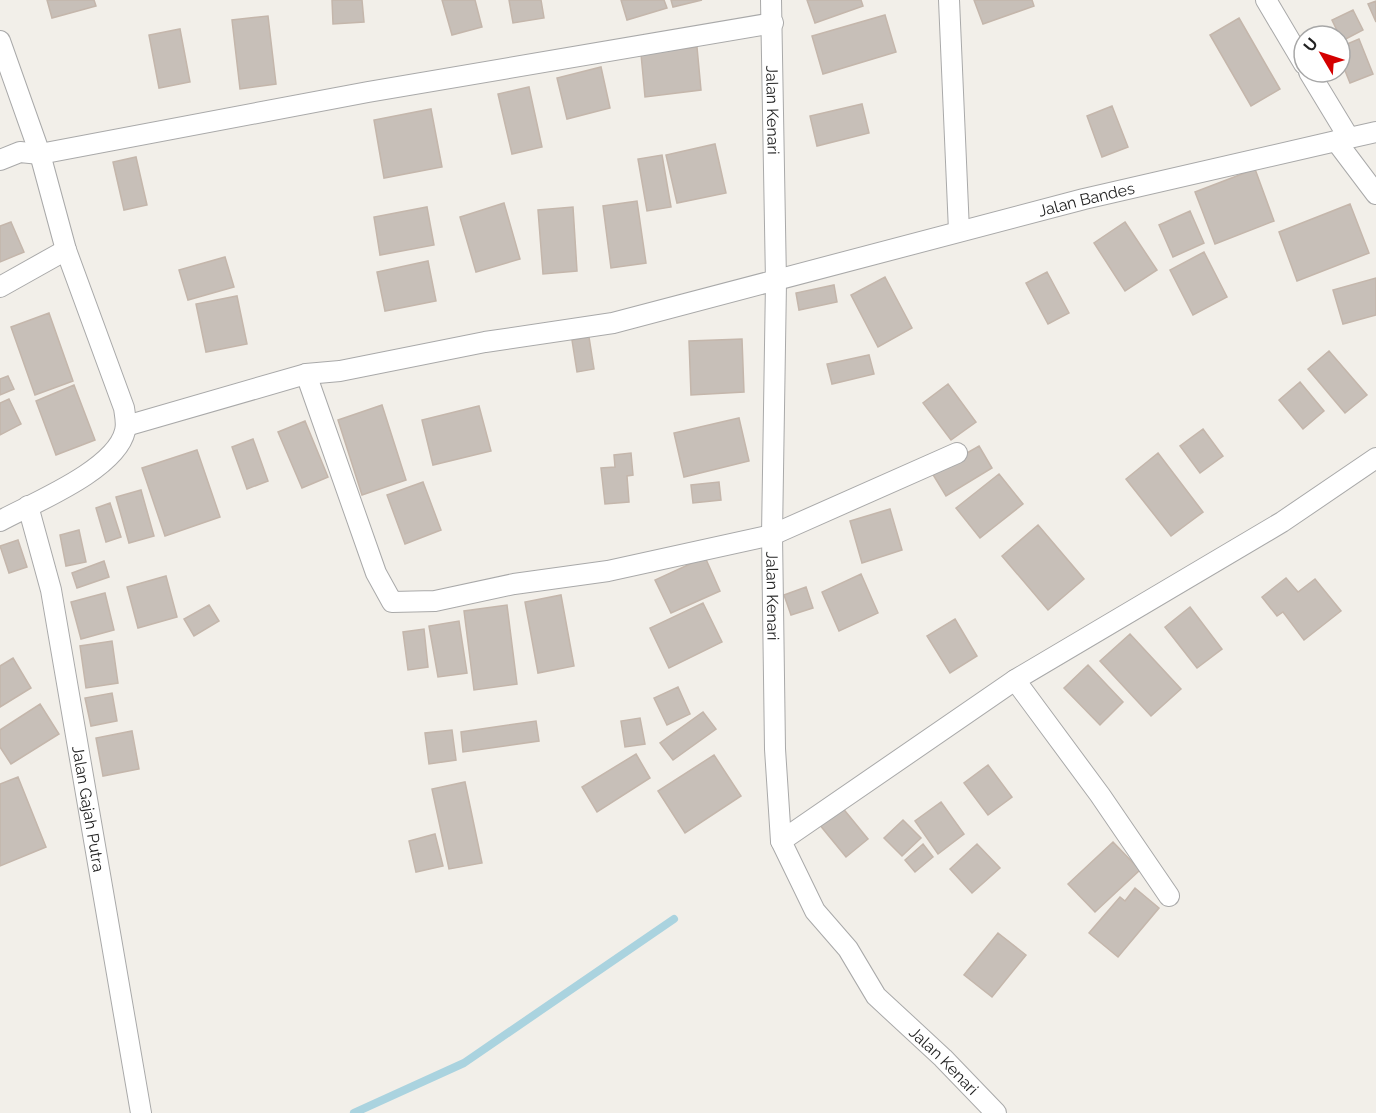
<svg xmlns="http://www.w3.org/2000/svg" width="1376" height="1113" font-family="Raleway,sans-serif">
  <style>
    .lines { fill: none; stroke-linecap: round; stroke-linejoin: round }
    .stream { stroke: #aad3df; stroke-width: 8 }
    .building { fill: #c7bfb8; stroke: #c4b6ab; stroke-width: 1.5 }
    .street-casing { stroke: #a9a9a9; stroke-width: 22 }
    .street { stroke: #fff; stroke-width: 20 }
    .labels { text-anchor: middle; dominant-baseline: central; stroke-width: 4.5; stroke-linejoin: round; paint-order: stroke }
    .street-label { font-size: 16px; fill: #222; stroke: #fff }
  </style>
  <rect width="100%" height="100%" fill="#f2efe9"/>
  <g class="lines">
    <path class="stream" d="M354,1113L464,1063L674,919"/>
  </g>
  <path class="building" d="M47,0H94L96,6L52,18Z
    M332,0H362L364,22L333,24Z
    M442,0H475L482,27L452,35Z
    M509,0H541L544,18L513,23Z
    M621,0H664L667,8L627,20Z
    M671,0H702L673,7Z
    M807,0H861L863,6L815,23Z
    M974,0H1032L1034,6L983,24Z
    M1376,1V22L1368,4Z
    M1353,10L1363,30L1342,41L1332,20Z
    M885,15L896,52L823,74L812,36Z
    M268,16L276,84L240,89L232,20Z
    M1239,18L1280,89L1251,106L1210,35Z
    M180,29L190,82L159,88L149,35Z
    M1359,39L1373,74L1350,83L1340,58V47Z
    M697,47L701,90L645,97L641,54Z
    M601,67L610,108L567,119L557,78Z
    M529,87L542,147L512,154L498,94Z
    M862,104L869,133L817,146L810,116Z
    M1112,106L1128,147L1102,157L1087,116Z
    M431,109L442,167L384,178L374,120Z
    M715,144L726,193L677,203L666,155Z
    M662,155L671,207L647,211L638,159Z
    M136,157L147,205L124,210L113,162Z
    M1255,169L1274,221L1215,244L1195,192Z
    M637,201L646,263L611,268L603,206Z
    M504,203L520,259L476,272L460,217Z
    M1350,204L1369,253L1297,281L1279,232Z
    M427,207L434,245L380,255L374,217Z
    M573,207L577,271L543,274L538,210Z
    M1190,211L1204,243L1173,257L1159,225Z
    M11,222L24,252L0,262V226Z
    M1125,222L1157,270L1125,291L1094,243Z
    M1204,252L1227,297L1193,315L1170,270Z
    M225,257L234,287L188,300L179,270Z
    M428,261L436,301L385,311L377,272Z
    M1047,272L1069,313L1048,324L1026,283Z
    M885,277L912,328L878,347L851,295Z
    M1376,278V315L1343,324L1333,290Z
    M834,285L837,302L799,310L796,293Z
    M237,296L247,344L206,352L196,304Z
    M49,313L73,381L35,395L11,327Z
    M589,337L594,369L577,372L572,340Z
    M742,339L744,392L691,395L689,341Z
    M1329,351L1367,395L1345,413L1308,369Z
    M869,355L874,374L832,384L827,364Z
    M8,376L14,389L0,395V379Z
    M1300,382L1324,411L1303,429L1279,400Z
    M948,384L976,422L951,440L923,403Z
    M74,385L95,440L56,455L36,401Z
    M9,399L21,424L0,435V403Z
    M382,405L406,480L362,495L338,420Z
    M479,406L491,451L433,465L422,420Z
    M739,418L749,461L684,477L674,433Z
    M305,421L328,477L302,488L278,432Z
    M1203,429L1223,456L1200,473L1180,446Z
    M253,439L268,481L247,489L232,447Z
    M979,446L992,468L946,496L932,473Z
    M197,450L220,517L165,536L142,468Z
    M631,453L633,475L627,476L629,502L605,504L601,468L615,467L614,455Z
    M1158,453L1203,512L1171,536L1126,479Z
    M999,474L1023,504L980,538L956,508Z
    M423,482L441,530L405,544L387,495Z
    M719,482L721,500L693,503L691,485Z
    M141,490L154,536L129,543L116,497Z
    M110,503L121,537L106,542L96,508Z
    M890,509L902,550L862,563L850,521Z
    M1038,525L1084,579L1048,610L1002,556Z
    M79,530L86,562L66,566L60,535Z
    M18,540L27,567L9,573L0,546Z
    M705,557L720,591L671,613L655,580Z
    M104,561L109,577L77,588L72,573Z
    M861,574L878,613L839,631L822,592Z
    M166,576L177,617L138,628L127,587Z
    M1286,578L1298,592L1315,579L1341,611L1304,640L1283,612L1277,616L1262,597Z
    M806,587L813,608L791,615L784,595Z
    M105,593L114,630L81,639L71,602Z
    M561,595L574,666L538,673L525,602Z
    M703,603L722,642L669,668L650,628Z
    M209,605L219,621L194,636L184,619Z
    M507,605L517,684L474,690L464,611Z
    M1190,607L1222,649L1197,668L1165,627Z
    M955,619L977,656L950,673L927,636Z
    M459,621L467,673L438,677L429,626Z
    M424,629L428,667L408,670L403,632Z
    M1130,634L1181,689L1151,716L1100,661Z
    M112,641L118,683L86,688L80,646Z
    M13,658L31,688L0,707V666Z
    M1088,665L1123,702L1100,725L1064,688Z
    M678,687L690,714L667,725L654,698Z
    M112,693L117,721L91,726L85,698Z
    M40,704L59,734L11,764L0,747V730Z
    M703,712L716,729L673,760L660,743Z
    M640,718L645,744L625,747L621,721Z
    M536,721L539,741L463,752L461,732Z
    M452,730L456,760L429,764L425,733Z
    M132,731L139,769L103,776L96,738Z
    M636,754L650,778L597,812L582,787Z
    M714,755L741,796L685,833L658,791Z
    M988,765L1012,797L988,815L964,783Z
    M18,777L46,847L0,866V784Z
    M465,782L482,863L449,869L432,789Z
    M941,802L964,834L938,854L915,821Z
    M841,806L868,839L846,857L819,824Z
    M903,820L921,838L902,856L884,838Z
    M435,834L443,866L416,872L409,841Z
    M1113,842L1140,870L1095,912L1068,884Z
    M923,844L933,857L915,872L905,860Z
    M977,844L1000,868L972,893L950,869Z
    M1135,888L1159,908L1118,957L1089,933L1120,897L1125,901Z
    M998,933L1026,955L992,997L964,975Z"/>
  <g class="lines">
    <defs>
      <g id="street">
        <path id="s1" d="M771,0L776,282L772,535L775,749L781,841L815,911L848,949L876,996L943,1058L996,1113"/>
        <path d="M949,0L959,231"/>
        <path d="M1266,0L1304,64"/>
        <path d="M0,41L40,154L66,250L124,408C125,415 127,424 125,431C116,470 33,503 0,521"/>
        <path d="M1309,72L1349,138"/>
        <path d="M1336,141L1376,132"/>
        <path d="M0,160L20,152L40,154L368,92L773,23"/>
        <path d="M0,287L66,250"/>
        <path d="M306,374L376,573L392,602L435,601L514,584L608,571L772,535L957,453"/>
        <path id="s2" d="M126,426L306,374L340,371L485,342L613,323L1084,199L1336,141L1376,194"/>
        <path id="s3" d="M28,506L51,590L141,1113"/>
        <path d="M1015,680L1100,795L1169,896"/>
        <path d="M781,841L1015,680L1282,522L1376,458"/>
      </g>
    </defs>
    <use href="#street" class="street-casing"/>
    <use href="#street" class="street"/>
  </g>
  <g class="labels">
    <g class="street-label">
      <text stroke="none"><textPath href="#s1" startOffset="110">Jalan Kenari</textPath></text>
      <text stroke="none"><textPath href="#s2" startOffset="988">Jalan Bandes</textPath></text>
      <text stroke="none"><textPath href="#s1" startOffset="596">Jalan Kenari</textPath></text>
      <text stroke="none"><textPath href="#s3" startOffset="309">Jalan Gajah Putra</textPath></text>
      <text stroke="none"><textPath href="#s1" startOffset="1118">Jalan Kenari</textPath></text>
    </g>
  </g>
  <g transform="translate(1322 54) rotate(309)"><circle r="28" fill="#ffffff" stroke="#a7a7a7" stroke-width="1.5"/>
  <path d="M0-4.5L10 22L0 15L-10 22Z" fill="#d40000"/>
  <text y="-9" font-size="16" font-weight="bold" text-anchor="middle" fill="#222222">U</text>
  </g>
</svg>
